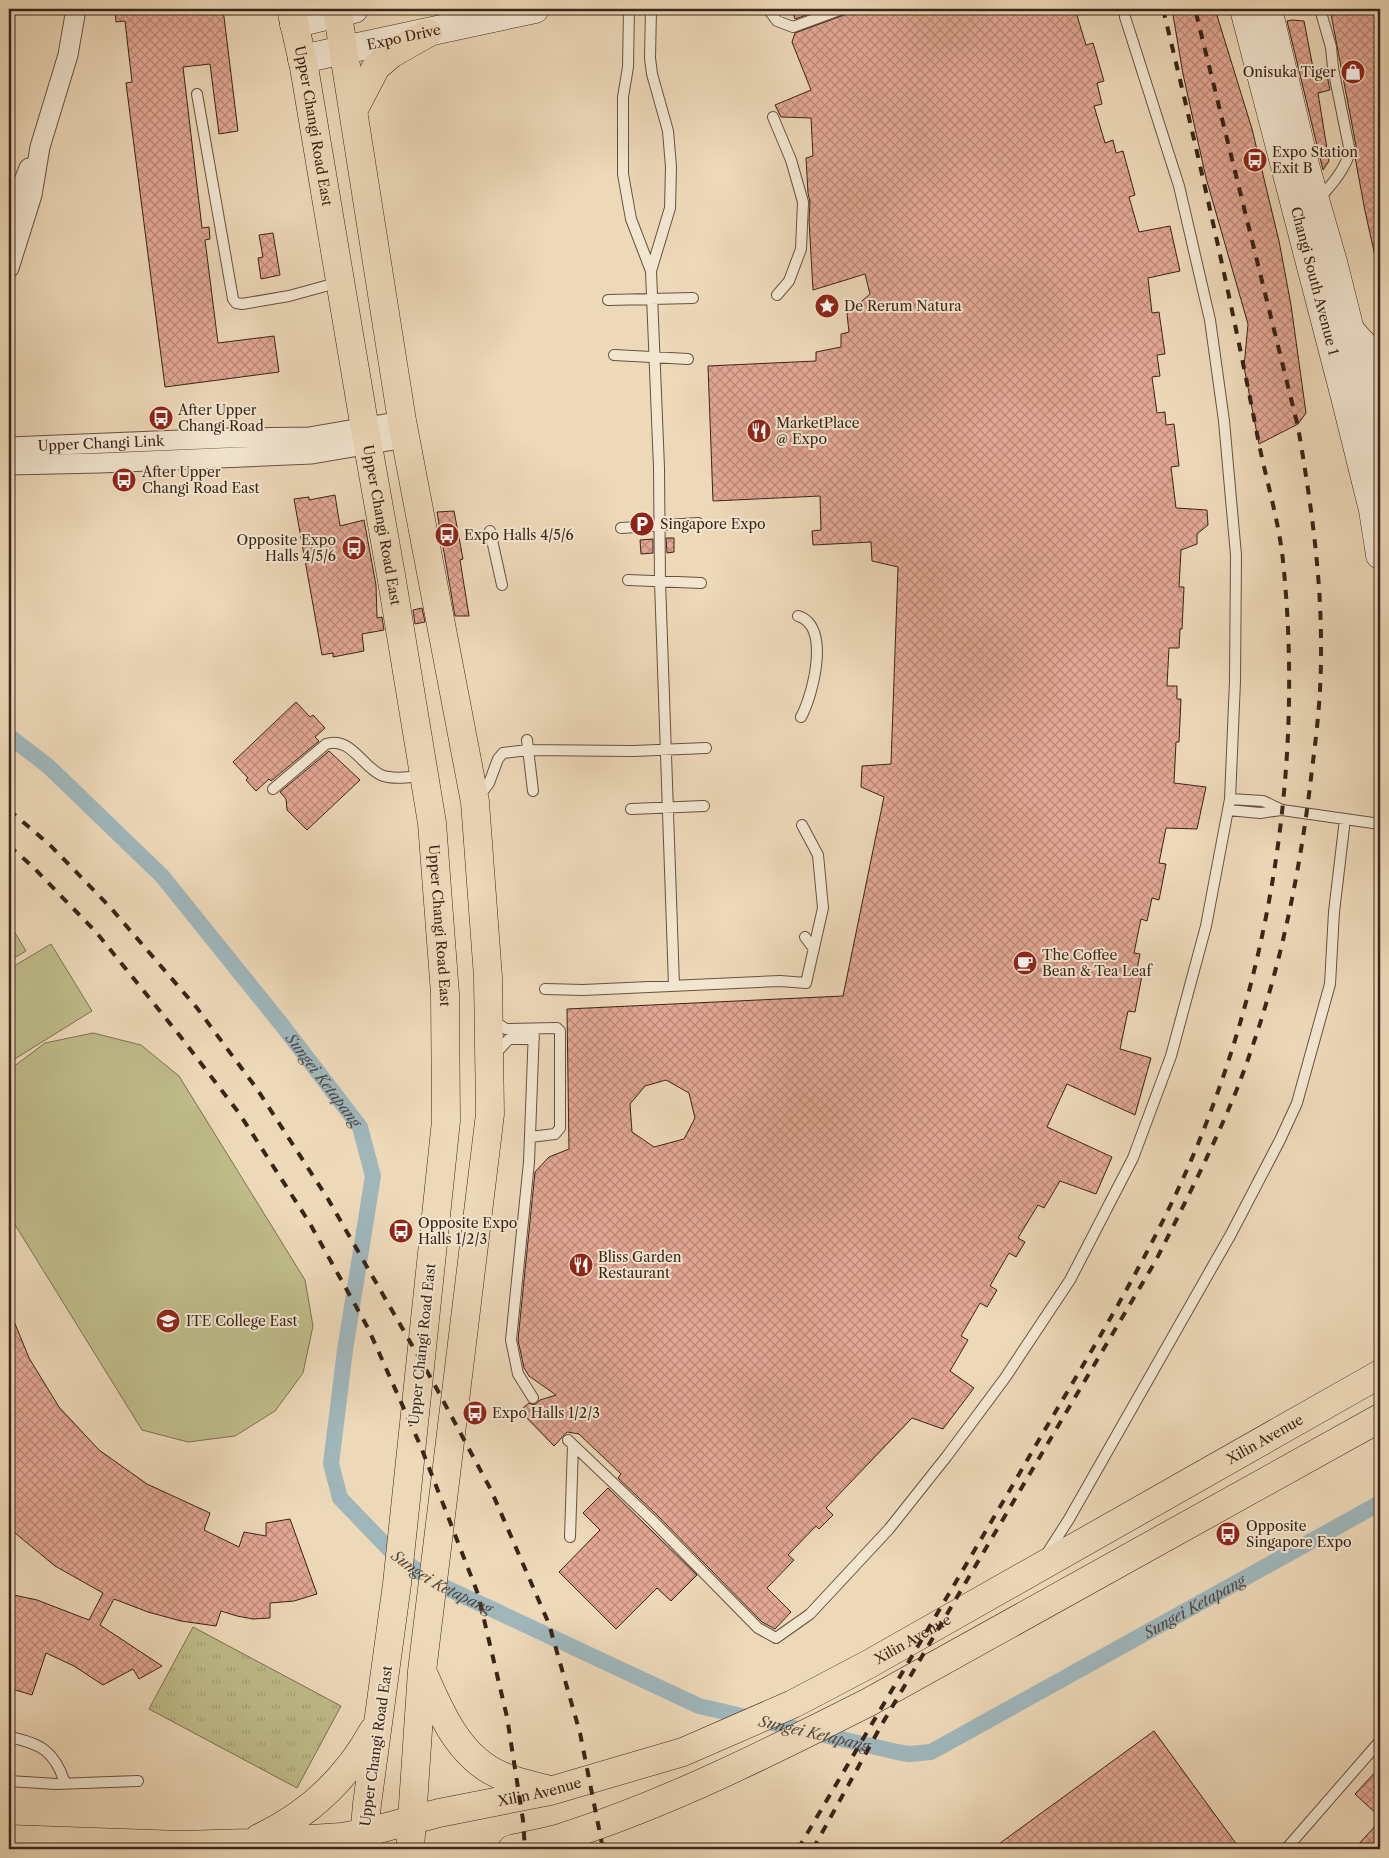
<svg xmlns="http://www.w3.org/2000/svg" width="1389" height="1858" font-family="'Libre Caslon Text',serif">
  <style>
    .park { fill: url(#park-tufts); stroke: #7c7051 }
    .pitch { fill: #bfbc8a; stroke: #7c7051 }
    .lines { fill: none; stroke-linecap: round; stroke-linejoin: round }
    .canal { stroke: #9fb6bb; stroke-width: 16 }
    .building { fill: url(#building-cross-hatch); stroke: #3a2418; fill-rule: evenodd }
    .lane-casing { stroke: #675140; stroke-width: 12 }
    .street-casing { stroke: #675140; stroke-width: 21 }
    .secondary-casing { stroke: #3a2418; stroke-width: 29 }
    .primary-casing { stroke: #3a2418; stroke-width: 29 }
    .lane { stroke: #f3e6d1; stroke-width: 10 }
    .street { stroke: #f3e6d1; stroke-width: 19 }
    .secondary { stroke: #f3e6d1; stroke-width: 28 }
    .primary { stroke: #edd8b8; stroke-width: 28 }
    .rail { stroke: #3a2418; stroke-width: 4; stroke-dasharray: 9 9; stroke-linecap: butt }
    .labels { text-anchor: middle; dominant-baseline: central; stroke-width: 4; stroke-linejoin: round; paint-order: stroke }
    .street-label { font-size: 14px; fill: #3a2418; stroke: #f3e6d1 }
    .poi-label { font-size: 14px; fill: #3a2418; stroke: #f3e6d1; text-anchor: start }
    .water-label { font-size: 15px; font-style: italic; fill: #534841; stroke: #f3e6d1 }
  </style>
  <defs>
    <pattern id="park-tufts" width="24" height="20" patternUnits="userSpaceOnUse" patternTransform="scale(1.25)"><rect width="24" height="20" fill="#bfbc8a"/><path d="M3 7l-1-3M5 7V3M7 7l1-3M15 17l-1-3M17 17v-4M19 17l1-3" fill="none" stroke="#a5a176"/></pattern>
    <pattern id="building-cross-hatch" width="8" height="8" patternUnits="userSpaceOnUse" patternTransform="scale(1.25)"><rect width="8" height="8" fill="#e3a794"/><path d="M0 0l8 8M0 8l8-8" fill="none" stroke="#b98878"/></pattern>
  </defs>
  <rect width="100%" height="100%" fill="#edd8b8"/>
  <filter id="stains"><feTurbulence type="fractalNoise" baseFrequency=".004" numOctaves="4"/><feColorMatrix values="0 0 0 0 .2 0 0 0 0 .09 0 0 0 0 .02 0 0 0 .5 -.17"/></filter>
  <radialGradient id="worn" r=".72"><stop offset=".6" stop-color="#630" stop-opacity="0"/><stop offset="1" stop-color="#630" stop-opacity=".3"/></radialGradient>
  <path class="park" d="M193,1627L341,1706L297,1788L149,1709Z"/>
  <path class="pitch" d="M9,923L26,951L9,961Z
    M51,944L92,1011L13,1060L9,1052V969Z
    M93,1033L141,1045L179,1076L305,1280L313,1326L303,1373L275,1411L235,1436L188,1442L142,1430L9,1215V1070L45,1043Z"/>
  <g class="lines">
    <path class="canal" id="s1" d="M9,736L48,766L162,876L282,1025L360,1127L373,1176L345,1350L331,1464L340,1498L389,1549L412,1567L440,1585L699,1706L897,1752L909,1754L931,1752L1380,1503"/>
  </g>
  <path class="building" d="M115,9H223L238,131L219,134L210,64L183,67L202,228L209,227L210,239L205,240L218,343L274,336L279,372L165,387L126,83L132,82L125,21L116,22Z
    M791,9H811L812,13L795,19Z
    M849,9H1075L1086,45L1093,43L1104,81L1097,83L1102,104L1094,106L1105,143L1113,140L1116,153L1123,151L1135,195L1129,197L1139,232L1170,226L1180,271L1148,278L1152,313L1159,312L1165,354L1157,355L1160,376L1152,377L1157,413L1165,412L1166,425L1174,424L1179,466L1171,467L1176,508L1207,510L1208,525L1197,534V544L1181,550L1179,587H1184L1182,629H1180L1179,648H1169L1167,686H1177V699H1181L1179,742H1176L1174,783L1206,787L1197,829L1166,828L1159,863L1166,864L1159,900L1152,898L1147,921L1141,919L1134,953L1140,954L1137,969L1143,970L1135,1012L1128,1011L1120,1049L1151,1058L1135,1115L1067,1084L1047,1127L1112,1157L1096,1194L1060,1181L1044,1208L1038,1205L1018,1238L1025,1242L1016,1257L1009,1253L990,1286L997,1290L987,1307L980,1303L961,1336L968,1340L950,1371L974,1388L943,1429L912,1418L826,1508L833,1515L819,1529L816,1526L788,1555L794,1560L767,1588L791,1612L775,1629L762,1622L657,1515L618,1478L621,1474L579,1434L567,1432L554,1446L521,1412L524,1407L529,1403L534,1405L540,1400L556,1395L529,1376L524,1368L518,1340L535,1172L549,1157L569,1149L567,1009L843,996L884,797L861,787L862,766L891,764L898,567L872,561L871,542L813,545L812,531L821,530L820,496L713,501L708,366L816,361V352L841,347V334L849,332L847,314L870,294L865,274L813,290L809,220L810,202L808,193L806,158L813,156L811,118L781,117L775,105L811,90L792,42L795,33L844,15L848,13ZM666,1080L689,1093L695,1118L684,1139L654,1147L632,1132L630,1104L645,1086Z
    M1172,9H1215L1252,129L1279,241L1291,305L1306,413L1298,424L1259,444L1244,367L1248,324L1206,178L1183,74Z
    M1330,9H1380V255L1375,256L1365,211L1355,157L1357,151Z
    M1292,20L1304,21L1314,73L1326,70L1330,90L1318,93L1329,161L1323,170L1287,21Z
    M273,233L280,275L261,279L258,258L263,257L259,235Z
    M335,495L340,526L364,520L376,585L377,618L382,617L384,630L362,634L364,651L333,657V653L322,655L294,499L309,497V500Z
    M454,511L463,559L460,560L469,616H455L437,512Z
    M666,538H674V552L667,553Z
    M653,539V553L641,554L640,540Z
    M422,608L425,622L415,624L413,610Z
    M296,702L310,717L313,715L325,728L315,737L319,741L271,781L269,779L256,791L246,780L248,778L233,762Z
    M329,751L360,780L307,830L287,810L286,799L280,792Z
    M9,1309L29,1358L59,1407L99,1450L147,1484L210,1513L204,1530L239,1547L244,1532L266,1536V1523L290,1519L317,1594L294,1601L270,1603V1618L253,1619L237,1616L221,1611L216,1626L181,1621L148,1612L114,1599L100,1625L162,1666L139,1679L133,1669L103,1685L74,1666L46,1653L32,1695L9,1688V1594L37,1600L89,1620L103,1593L55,1566L9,1528Z
    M608,1488L697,1575L671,1601L657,1588L616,1629L559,1572L600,1530L583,1513Z
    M1154,1731L1240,1849H992Z
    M1380,1767V1817L1355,1794Z
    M1380,1821V1849H1354Z"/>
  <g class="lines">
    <defs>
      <path id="lane" d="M629,9L628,67L623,97V174L631,219L651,271
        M651,9L650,58L652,74L668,131L671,167L670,208L651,271L659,468L660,582L674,985
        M768,9L777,21L793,27L842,9
        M197,94L233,299L236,303L242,304L289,296L340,282
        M773,117L791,160L803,202L801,249L789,281L777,295
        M1319,199C1332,184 1344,171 1350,152L1333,68L1331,47L1320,9
        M608,300L693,298
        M614,355L688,359
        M621,528L698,523
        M490,531L502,585
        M628,580L701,583
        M798,616C832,626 812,697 801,717
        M527,740L533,791
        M273,789L326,744C350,736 362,766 381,775C392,780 411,777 423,776
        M478,798L489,783L498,759L503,753L528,750L633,751L706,748
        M1230,799L1263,801L1282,810L1380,824
        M631,809L704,806
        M1228,810L1260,813L1281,810
        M805,937L814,949
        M545,989L583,990L780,981L806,983L823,908L818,855L802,825
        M492,1020L506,1029L557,1028L560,1031V1128L555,1134L530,1137
        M495,1054L509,1039H534
        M533,1398L518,1374L511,1340L529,1162L534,1029
        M568,1440L652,1520L758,1628L776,1638L810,1614L889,1529L947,1456L1005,1378L1070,1280L1133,1158L1171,1056L1206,926L1230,799L1235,681L1236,555L1224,421L1210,320L1179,186L1125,17
        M570,1537L573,1445
        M1046,1555L1069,1519L1231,1234L1280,1140L1297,1103L1330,984L1334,912L1345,819
        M9,1737C41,1743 55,1752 65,1783
        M9,1781L56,1784L138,1781
        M1286,1849L1380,1741"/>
      <g id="street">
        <path d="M9,220L29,168"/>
        <path d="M9,268L32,195L40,147L68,55L76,9"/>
        <path id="s2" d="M9,447L229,438L309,437L402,421"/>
        <path d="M9,465L100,463L312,454L406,438"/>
      </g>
      <g id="secondary">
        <path id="s3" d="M1244,9L1345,397L1373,510L1380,555"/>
        <path d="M1268,9L1305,165L1333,262L1380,450"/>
        <path d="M294,24L354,9"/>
        <path id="s4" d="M302,59L535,9"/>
        <path d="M1350,330L1367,349L1380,358"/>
      </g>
      <g id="primary">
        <path id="s5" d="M291,9L304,67L365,429L391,575L432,823L445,994L446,1121L397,1584L367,1804L363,1849"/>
        <path d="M337,9L402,421L475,802L488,977L490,1114L422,1671L410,1849"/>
        <path d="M354,109L376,67L391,54L428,33"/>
        <path d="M424,1675C441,1714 460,1759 502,1776C515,1782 531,1785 546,1789"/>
        <path d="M259,1838C308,1815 347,1778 373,1731"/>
        <path id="s6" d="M9,1839L181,1845L249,1843L341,1837L364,1833L439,1813L550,1791L683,1752L793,1704L869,1664L1380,1374"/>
        <path d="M512,1849C529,1845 547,1842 563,1837C669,1803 770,1752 869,1702L1380,1418"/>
      </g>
    </defs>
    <use href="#lane" class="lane-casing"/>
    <use href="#street" class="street-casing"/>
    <use href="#secondary" class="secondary-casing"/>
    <use href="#primary" class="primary-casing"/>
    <use href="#lane" class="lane"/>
    <use href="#street" class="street"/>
    <use href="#secondary" class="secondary"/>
    <use href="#primary" class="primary"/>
    <path class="rail" d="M9,810L50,845L110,907L197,1008L257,1089L328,1199L432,1380L491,1490L549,1624L580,1733L603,1849
      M9,846L31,865L96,932L180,1036L239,1113L309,1222L368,1328L421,1447L478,1594L507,1717L523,1820L525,1849
      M798,1849C875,1718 953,1588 1029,1457C1090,1352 1157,1247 1202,1134C1274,953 1303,754 1283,561C1279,522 1267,483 1259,444C1231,298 1198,153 1163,9
      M813,1849L882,1724L1155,1262C1184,1205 1213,1148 1237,1089C1277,986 1300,878 1312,769C1317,732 1321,693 1321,656C1322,579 1311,503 1298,427L1195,9"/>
  </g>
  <defs>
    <symbol id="shop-disc" viewBox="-11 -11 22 22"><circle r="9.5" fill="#8f2418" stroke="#f3e6d1"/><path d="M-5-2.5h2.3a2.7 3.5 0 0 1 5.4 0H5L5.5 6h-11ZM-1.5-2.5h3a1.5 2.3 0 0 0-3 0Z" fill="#fff"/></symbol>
    <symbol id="bus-disc" viewBox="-11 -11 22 22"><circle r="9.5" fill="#8f2418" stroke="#f3e6d1"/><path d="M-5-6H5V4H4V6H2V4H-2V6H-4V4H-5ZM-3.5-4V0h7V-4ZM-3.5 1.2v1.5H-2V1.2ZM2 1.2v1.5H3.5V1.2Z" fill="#fff"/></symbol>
    <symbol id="sight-disc" viewBox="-11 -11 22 22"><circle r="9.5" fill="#8f2418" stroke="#f3e6d1"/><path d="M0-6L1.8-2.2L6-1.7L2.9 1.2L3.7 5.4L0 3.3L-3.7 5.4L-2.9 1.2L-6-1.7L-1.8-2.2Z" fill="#fff"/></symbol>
    <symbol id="restaurant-disc" viewBox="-11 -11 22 22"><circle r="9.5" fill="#8f2418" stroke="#f3e6d1"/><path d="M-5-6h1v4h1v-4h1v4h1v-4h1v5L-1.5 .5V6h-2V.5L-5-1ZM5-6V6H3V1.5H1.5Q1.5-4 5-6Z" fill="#fff"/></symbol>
    <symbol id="parking-disc" viewBox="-11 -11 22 22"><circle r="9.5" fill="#8f2418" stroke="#f3e6d1"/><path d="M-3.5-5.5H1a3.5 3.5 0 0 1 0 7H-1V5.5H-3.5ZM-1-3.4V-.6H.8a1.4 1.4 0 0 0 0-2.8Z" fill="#fff"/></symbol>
    <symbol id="cafe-disc" viewBox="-11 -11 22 22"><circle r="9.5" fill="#8f2418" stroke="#f3e6d1"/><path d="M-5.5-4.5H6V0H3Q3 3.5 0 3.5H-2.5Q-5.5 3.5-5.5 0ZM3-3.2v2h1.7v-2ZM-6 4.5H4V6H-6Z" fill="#fff"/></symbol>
    <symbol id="university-disc" viewBox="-11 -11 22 22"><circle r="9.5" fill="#8f2418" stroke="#f3e6d1"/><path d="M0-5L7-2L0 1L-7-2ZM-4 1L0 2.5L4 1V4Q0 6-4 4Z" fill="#fff"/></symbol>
  </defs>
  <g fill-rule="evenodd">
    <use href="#shop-disc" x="1339" y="58" width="28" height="28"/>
    <use href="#bus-disc" x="1241" y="146" width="28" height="28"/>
    <use href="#sight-disc" x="813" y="292" width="28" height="28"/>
    <use href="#bus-disc" x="147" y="404" width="28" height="28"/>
    <use href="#restaurant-disc" x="745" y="417" width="28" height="28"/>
    <use href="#bus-disc" x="110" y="466" width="28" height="28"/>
    <use href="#parking-disc" x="628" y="510" width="28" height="28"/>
    <use href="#bus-disc" x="433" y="521" width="28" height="28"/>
    <use href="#bus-disc" x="340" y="534" width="28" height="28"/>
    <use href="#cafe-disc" x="1011" y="949" width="28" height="28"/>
    <use href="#bus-disc" x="387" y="1217" width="28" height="28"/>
    <use href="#restaurant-disc" x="567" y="1251" width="28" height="28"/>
    <use href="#university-disc" x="154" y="1307" width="28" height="28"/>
    <use href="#bus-disc" x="461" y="1399" width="28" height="28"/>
    <use href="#bus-disc" x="1214" y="1520" width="28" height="28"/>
  </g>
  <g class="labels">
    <g class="street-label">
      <text stroke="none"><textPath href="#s4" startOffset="104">Expo Drive</textPath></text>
      <text stroke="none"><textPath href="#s5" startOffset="119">Upper Changi Road East</textPath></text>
      <text stroke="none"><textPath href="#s3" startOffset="281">Changi South Avenue 1</textPath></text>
      <text stroke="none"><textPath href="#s2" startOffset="92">Upper Changi Link</textPath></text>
      <text stroke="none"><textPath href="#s5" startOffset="524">Upper Changi Road East</textPath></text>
      <text stroke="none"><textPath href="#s5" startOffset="929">Upper Changi Road East</textPath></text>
      <text transform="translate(422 1344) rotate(-84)">Upper Changi Road East</text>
      <text stroke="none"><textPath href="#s6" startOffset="1346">Xilin Avenue</textPath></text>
      <text stroke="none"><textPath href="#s6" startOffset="941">Xilin Avenue</textPath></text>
      <text transform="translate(376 1746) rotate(-82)">Upper Changi Road East</text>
      <text stroke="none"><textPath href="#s6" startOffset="536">Xilin Avenue</textPath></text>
    </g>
    <g class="poi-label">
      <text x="1336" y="72" text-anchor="end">Onisuka Tiger</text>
      <text x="1272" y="152">Expo Station<tspan x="1272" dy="16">Exit B</tspan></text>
      <text x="844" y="306">De Rerum Natura</text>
      <text x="178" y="410">After Upper<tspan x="178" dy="16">Changi Road</tspan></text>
      <text x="776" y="423">MarketPlace<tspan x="776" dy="16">@ Expo</tspan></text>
      <text x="142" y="472">After Upper<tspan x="142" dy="16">Changi Road East</tspan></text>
      <text x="660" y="524">Singapore Expo</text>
      <text x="464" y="535">Expo Halls 4/5/6</text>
      <text x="336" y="540" text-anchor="end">Opposite Expo<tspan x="336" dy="16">Halls 4/5/6</tspan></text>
      <text x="1042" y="955">The Coffee<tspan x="1042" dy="16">Bean &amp; Tea Leaf</tspan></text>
      <text x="418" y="1223">Opposite Expo<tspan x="418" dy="16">Halls 1/2/3</tspan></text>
      <text x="598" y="1257">Bliss Garden<tspan x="598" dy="16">Restaurant</tspan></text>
      <text x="186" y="1321">ITE College East</text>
      <text x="492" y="1413">Expo Halls 1/2/3</text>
      <text x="1246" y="1526">Opposite<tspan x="1246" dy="16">Singapore Expo</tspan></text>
    </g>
    <g class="water-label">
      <text stroke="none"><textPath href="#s1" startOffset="468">Sungei Ketapang</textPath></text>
      <text stroke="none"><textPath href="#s1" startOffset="1038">Sungei Ketapang</textPath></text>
      <text stroke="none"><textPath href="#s1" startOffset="1862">Sungei Ketapang</textPath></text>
      <text stroke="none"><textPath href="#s1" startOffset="1442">Sungei Ketapang</textPath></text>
    </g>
  </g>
  <rect width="1389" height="1858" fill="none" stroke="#edd8b8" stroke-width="30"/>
  <rect x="10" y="10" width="1369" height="1838" fill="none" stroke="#3a2418" stroke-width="2.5"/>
  <rect x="15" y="15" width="1359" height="1828" fill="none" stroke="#3a2418"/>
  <rect width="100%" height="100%" filter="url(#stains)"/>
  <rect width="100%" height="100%" fill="url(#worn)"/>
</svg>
